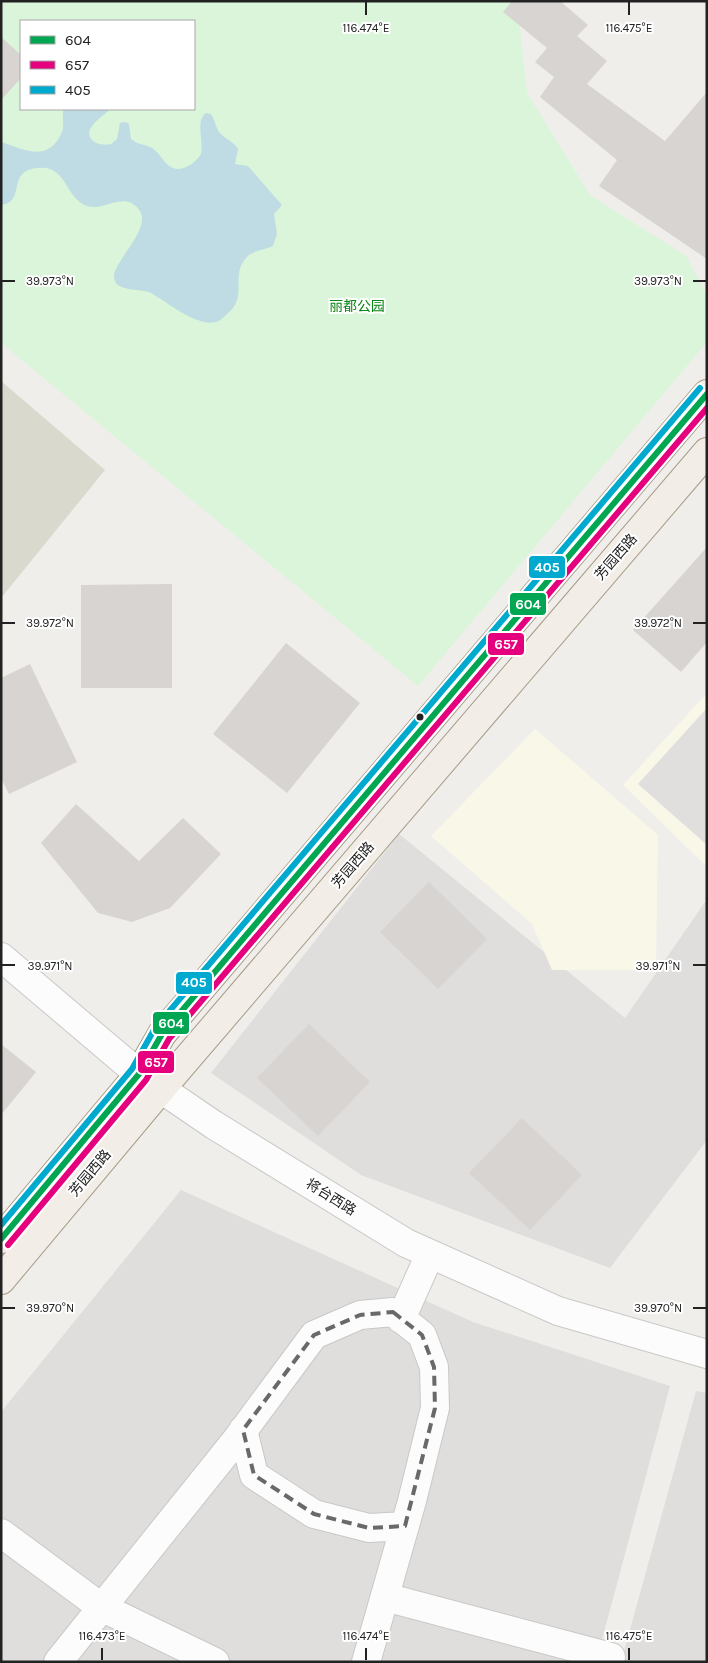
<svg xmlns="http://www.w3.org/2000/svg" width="708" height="1663" font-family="Karla,'Noto Sans SC',sans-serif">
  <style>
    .residential { fill: #dfdedc }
    .education { fill: #f8f7e8 }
    .construction { fill: #d9d9cd }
    .park { fill: #daf5da; fill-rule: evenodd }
    .parking { fill: #e0dfde }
    .water { fill: #bfdbe3 }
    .building { fill: #d7d4d2 }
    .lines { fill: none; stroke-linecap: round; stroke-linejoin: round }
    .minor-casing { stroke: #c9c8c7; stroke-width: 30 }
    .major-casing { stroke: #a79c86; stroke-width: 30 }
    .minor { stroke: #fdfcfc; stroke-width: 28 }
    .major { stroke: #f3ede7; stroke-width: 28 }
    .bus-1-casing { stroke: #fff; stroke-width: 10 }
    .bus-2-casing { stroke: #fff; stroke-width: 10 }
    .bus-3-casing { stroke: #fff; stroke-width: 10 }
    .bus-1 { stroke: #00a651; stroke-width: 6 }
    .bus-2 { stroke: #e5007d; stroke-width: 6 }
    .bus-3 { stroke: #00a9ce; stroke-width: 6 }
    .marked { fill: none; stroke: #6a6968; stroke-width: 4; stroke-dasharray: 10 6; stroke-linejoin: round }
    .ticks { fill: none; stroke: #222; stroke-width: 2 }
    .bus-dot { fill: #222; stroke: #fff; stroke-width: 2 }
    .labels { text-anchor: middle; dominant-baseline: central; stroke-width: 4; stroke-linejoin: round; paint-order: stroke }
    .park-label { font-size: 14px; fill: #0c8416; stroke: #fff }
    .street-label { font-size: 14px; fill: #222; stroke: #fff }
    .ticks-label { font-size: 12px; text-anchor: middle; fill: #222; stroke: #fff; stroke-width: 4; stroke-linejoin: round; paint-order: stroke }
    .line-badge { stroke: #fff; stroke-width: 2 }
    .badge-label { font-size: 14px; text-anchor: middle; font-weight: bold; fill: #fff }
  </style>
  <rect width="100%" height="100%" fill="#f0eeeb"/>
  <path class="residential" d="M399,834L625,1018L705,902L707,904V1140L610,1268L361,1175L211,1073Z
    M181,1190L473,1322L670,1386L596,1662H1V1412Z
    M696,1391L707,1393V1662H621Z"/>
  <path class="education" d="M707,693V867L623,785Z
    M535,729L658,835L656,970H552L532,924L431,836Z"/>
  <path class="construction" d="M1,381L105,470L1,598Z"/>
  <path class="park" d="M1,1H513L518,8L527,93L590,195L686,256L707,295V342L418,686L1,343ZM21,21H194V109H21Z"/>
  <path class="parking" d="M707,708V845L638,784Z"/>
  <path class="water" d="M64,109H110C104,116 81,129 92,140C97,145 105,145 111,144L117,139L120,123L126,122L129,124L131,139C138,145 145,144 152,148C159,152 162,160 168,165C179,175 195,164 201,154C204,142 195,120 206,113L211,114C215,120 216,129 220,133C225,139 233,141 238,149L235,164L248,166L282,205L274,214L277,234L273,246C264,250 253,250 246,258C230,276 248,297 228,313C225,316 220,321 216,322C197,327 167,302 151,293C141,288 113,293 114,276C115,260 151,229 140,211C125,189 104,212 87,206C64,197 67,164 37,168C11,171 21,191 11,201C9,203 5,204 1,205V142C25,150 49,163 62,132C65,124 61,116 64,109Z"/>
  <path class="building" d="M512,1H560L588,25L577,36L607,61L587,84L665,141L707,92V259L599,186L617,160L540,97L554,77L535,62L547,48L503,12Z
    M1,37L21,55V78L1,100Z
    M707,547V642L681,672L633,630Z
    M172,584V688H81V585Z
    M286,643L360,703L287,793L213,734Z
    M30,664L77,762L9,794L1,778V678Z
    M76,804L139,861L183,818L221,854L170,908L132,922L98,913L41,843Z
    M429,882L487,939L438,989L380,932Z
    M309,1024L370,1082L318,1136L257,1078Z
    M1,1044L36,1072L1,1115Z
    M522,1118L582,1175L530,1230L469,1173Z"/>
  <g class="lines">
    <defs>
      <path id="minor" d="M1,957L139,1074L214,1125L406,1243L558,1311L707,1354
        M401,1319L430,1254
        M243,1430L254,1475L314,1514L369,1528L405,1526
        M1,1533L101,1607L215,1662
        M385,1597L611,1657
        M58,1662L237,1439L314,1335L360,1315L393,1312L422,1335L434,1367L435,1408L412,1501L366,1662"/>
      <path id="major" d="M1,1239L139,1074L162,1034L707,394
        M1,1280L161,1089L707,452"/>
    </defs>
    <use href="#minor" class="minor-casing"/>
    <use href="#major" class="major-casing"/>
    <use href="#minor" class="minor"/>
    <use href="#major" class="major"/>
    <defs>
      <path id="bus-1" d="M1,1239L139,1074L162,1034L707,394"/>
      <path id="bus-2" d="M8,1245L146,1080L169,1039L707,408"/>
      <path id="bus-3" d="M1,1225L132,1069L155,1028L700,388"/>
    </defs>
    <use href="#bus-1" class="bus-1-casing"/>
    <use href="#bus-2" class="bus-2-casing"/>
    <use href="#bus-3" class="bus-3-casing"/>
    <use href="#bus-1" class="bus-1"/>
    <use href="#bus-2" class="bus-2"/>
    <use href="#bus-3" class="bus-3"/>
  </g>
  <path class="marked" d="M393,1312L422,1335L434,1367L435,1408L405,1526L369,1528L314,1514L254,1475L243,1430L314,1335L360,1315Z"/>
  <path class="ticks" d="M366,2V15M629,2V15M2,281H15M693,281H706M2,623H15M693,623H706M2,965H15M693,965H706M2,1308H15M693,1308H706M102,1648V1660M366,1648V1660M629,1648V1660"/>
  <circle class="bus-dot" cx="420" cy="717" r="4.5"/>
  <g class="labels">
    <g class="park-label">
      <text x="357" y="306">丽都公园</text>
    </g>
    <g class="street-label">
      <text transform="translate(616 557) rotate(-49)">芳园西路</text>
      <text transform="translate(353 865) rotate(-49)">芳园西路</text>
      <text transform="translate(90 1173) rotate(-50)">芳园西路</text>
      <text transform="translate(331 1197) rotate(32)">将台西路</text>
    </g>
  </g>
  <g class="ticks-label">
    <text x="366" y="32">116.474°E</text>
    <text x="629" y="32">116.475°E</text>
    <text x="50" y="285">39.973°N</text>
    <text x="658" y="285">39.973°N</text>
    <text x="50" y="627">39.972°N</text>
    <text x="658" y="627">39.972°N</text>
    <text x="50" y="970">39.971°N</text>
    <text x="658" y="970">39.971°N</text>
    <text x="50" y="1312">39.970°N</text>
    <text x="658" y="1312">39.970°N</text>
    <text x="102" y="1640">116.473°E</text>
    <text x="366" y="1640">116.474°E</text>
    <text x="629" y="1640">116.475°E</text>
  </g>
  <g class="line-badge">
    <rect x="528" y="555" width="38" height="24" rx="5" fill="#00a9ce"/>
    <rect x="509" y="592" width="38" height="24" rx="5" fill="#00a651"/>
    <rect x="487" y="632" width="38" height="24" rx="5" fill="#e5007d"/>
    <rect x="175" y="971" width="38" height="24" rx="5" fill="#00a9ce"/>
    <rect x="152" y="1011" width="38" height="24" rx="5" fill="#00a651"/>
    <rect x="137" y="1050" width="38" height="24" rx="5" fill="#e5007d"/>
  </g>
  <g class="badge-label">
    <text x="547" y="572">405</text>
    <text x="528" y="609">604</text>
    <text x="506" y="649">657</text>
    <text x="194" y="987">405</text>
    <text x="171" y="1028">604</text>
    <text x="156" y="1067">657</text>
  </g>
  <rect width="708" height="1663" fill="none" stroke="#222222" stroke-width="5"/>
  <rect x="20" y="20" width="175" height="90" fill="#ffffff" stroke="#a7a7a7"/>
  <rect x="30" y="36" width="25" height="8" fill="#00a651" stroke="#a7a7a7"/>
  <text x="65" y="45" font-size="15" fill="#222222">604</text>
  <rect x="30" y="61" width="25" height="8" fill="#e5007d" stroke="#a7a7a7"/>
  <text x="65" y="70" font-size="15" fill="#222222">657</text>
  <rect x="30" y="86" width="25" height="8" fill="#00a9ce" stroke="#a7a7a7"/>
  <text x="65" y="95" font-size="15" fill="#222222">405</text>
</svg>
